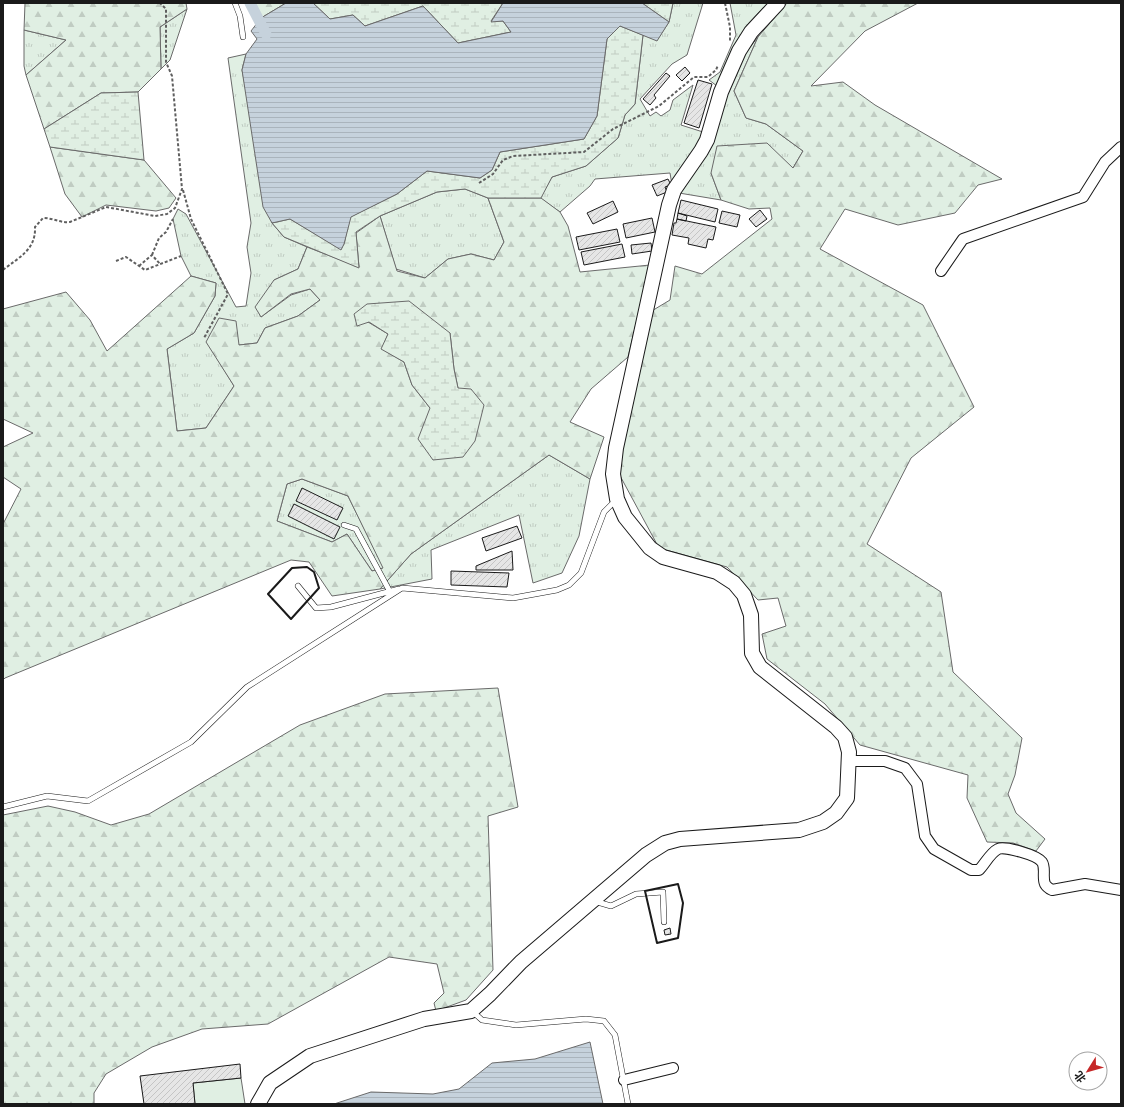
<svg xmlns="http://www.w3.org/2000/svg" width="1124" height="1107" font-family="'Crimson Pro','Noto Sans SC',serif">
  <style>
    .grass { fill: url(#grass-tufts); stroke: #6a6a6a }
    .forest { fill: url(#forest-firs); stroke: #6a6a6a; fill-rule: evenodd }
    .wetland { fill: url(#wetland-marsh); stroke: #6a6a6a }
    .green { fill: #e0efe3; stroke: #6a6a6a }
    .water { fill: url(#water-rules); stroke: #6a6a6a }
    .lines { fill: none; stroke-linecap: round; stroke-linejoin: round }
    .canal { stroke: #c6d2dc; stroke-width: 11 }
    .building { fill: url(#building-hatch); stroke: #1a1a1a }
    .lane-casing { stroke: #1a1a1a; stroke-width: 6 }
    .street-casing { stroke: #1a1a1a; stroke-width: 12 }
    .secondary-casing { stroke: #1a1a1a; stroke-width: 16 }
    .path { stroke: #5f5f5f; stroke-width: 2; stroke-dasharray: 3 2; stroke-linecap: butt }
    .lane { stroke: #fff; stroke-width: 5 }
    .street { stroke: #fff; stroke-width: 10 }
    .secondary { stroke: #fff; stroke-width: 14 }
    .wall { stroke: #1a1a1a; stroke-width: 2 }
  </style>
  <defs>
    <pattern id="grass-tufts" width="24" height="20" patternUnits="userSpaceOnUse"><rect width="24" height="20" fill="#e0efe3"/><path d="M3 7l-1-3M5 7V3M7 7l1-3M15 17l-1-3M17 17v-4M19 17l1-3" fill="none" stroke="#c0ccc2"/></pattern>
    <pattern id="forest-firs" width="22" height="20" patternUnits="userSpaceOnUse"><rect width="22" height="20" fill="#e0efe3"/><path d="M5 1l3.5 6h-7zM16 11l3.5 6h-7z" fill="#c0ccc2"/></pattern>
    <pattern id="wetland-marsh" width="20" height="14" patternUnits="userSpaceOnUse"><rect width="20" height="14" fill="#e0efe3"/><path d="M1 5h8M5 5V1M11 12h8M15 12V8" fill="none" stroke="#c0ccc2"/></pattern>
    <pattern id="water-rules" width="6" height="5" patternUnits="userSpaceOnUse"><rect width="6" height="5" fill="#c6d2dc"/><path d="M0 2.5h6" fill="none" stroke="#aab4bc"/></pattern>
    <pattern id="building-hatch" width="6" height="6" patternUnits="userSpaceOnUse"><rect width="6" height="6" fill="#e6e6e6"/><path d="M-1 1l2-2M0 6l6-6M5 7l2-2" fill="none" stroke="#c5c5c5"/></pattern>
  </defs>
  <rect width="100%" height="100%" fill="#fff"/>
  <path class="grass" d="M673,3H703L687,55L672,64L640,99L650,116L656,112L661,116L670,110L673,100L693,85L681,125L703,132L694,151L672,185L670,173L595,179L590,186L560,212L540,198L552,177L586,166L618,138L625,115L635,104L643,35L657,40L669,22Z
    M730,3H768L748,24L730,56L717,86L709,80L720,72L736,35Z
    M187,9L170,60L161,69L160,27Z
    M24,30L66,40L26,75L24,66Z
    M758,37L734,91L746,118L766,124L803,151L793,168L711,173L721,200L679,193L721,110L743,56Z
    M246,54L242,70L272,223L284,237L307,247L298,269L274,280L261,317L291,295L310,289L320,300L298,316L265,328L257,343L239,345L207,342L234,386L206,428L177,431L167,349L194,333L215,296L216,283L191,276L181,256L173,219L178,209L186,214L236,307L246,306L251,273L247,247L251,223L228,58Z
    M465,189L488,198L504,242L494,260L471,254L448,259L425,278L396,269L380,216L437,192Z
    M549,455L590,479L579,536L562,573L533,583L519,515L431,550L432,579L380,589L411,554Z
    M302,479L348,496L384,568L372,571L347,534L332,542L277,521L287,484Z"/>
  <path class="forest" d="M25,3H186L187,9L160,27L161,69L138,92L101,93L44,129L26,75L66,40L24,30Z
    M255,3H286L261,18Z
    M787,3H918L865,31L811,86L843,82L875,105L1002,179L978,185L955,213L898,225L845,209L820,249L923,305L974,407L911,458L867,544L941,592L953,672L1022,738L1015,775L1008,794L1016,813L1045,839L1036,851L1013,843L987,842L967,798L968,775L860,745L825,704L767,659L762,634L786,626L778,598L758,600L727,567L659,548L618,472L650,312L670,300L675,266L702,274L772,219L770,208L749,209L721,200L711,173L717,146L767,143L793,168L803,151L766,124L746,118L734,91L758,37Z
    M50,147L144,160L176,198L169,208L156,211L106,205L82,217L65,194Z
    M488,198H541L560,212L568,226L580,272L650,265L628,357L591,389L570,422L604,437L590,479L549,455L411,554L380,589L332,596L309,562L291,560L5,678L3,680V524L21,489L3,477V447L33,433L3,419V309L66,292L90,320L107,351L191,276L216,283L215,296L194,333L167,349L177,431L206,428L234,386L206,342L219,318L236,321L239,345L257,343L265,328L298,316L320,300L310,289L291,294L261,317L255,307L274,280L298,269L307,247L359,267L356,233L380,216L397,271L425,278L448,259L471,254L494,260L504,242ZM368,322L450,333L454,369L458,388L430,408L412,385L404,362L382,349L388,334ZM302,479L348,496L383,568L372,571L347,534L332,542L277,521L287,484Z
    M498,688L518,807L488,816L493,970L466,1000L436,1011L434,1003L444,993L437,964L389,957L268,1024L202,1029L152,1047L106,1074L94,1093V1104H3V815L48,806L75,812L111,825L149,814L300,725L385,694Z"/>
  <path class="wetland" d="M313,3H503L491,21H503L511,32L458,43L423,6L365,26L353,15L330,19Z
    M642,3H673L669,22Z
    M620,26L643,35L635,104L625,115L618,138L586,166L552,177L541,198H488L465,189L437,192L380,216L356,232L359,268L284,237L272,223L290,219L341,249L344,244L350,217L397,194L427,171L480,178L492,170L500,152L584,139L597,116L607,39Z
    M138,92L144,160L50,147L44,129L101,93Z
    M409,301L450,333L454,369L458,388L471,389L484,405L475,441L463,457L433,460L418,439L430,408L412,385L404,362L381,349L388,334L369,322L357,326L354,314L367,304Z"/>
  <path class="green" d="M241,1078L245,1104H195L193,1083Z"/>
  <path class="water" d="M286,3H313L330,19L353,15L365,26L423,6L458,43L511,32L503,21L491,22L503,3H642L669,22L657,41L620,26L607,39L597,116L584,139L500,152L492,170L480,178L427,171L397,194L351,217L344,244L341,250L290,219L272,223L263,207L242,70L246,54L257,39L251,31L261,18Z
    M590,1042L603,1104H334L371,1092L433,1094L459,1089L492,1063L535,1059Z"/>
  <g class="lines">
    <path class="canal" d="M250,3L266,34"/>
  </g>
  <path class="building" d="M685,67L690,73L682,81L676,75Z
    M666,73L670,76L654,95L656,98L650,105L643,99Z
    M698,80L712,84L699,128L684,123Z
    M668,179L671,185L665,187L667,192L657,196L652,185Z
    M681,200L718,209L715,222L678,213Z
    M613,201L618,212L593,224L587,213Z
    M760,210L767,219L756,227L749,219Z
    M722,211L740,215L737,227L719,223Z
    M678,213L687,216L686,221L677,219Z
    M652,218L655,232L626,238L623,224Z
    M677,219L716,227L713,240L708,239L706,248L688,244L689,238L672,235L674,223H676Z
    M617,229L620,242L579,250L576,237Z
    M651,243L652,251L632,254L631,245Z
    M622,244L625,257L584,265L581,252Z
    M302,488L343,508L337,520L296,501Z
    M294,504L340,527L334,539L288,516Z
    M517,526L522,538L486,551L482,538Z
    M512,551L513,570H476V566Z
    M451,571L509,573L507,587L451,585Z
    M670,928L671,934L665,935L664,930Z
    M240,1064L241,1078L193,1083L195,1104H144L140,1076Z"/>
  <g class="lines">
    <defs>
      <path id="lane" d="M235,3L240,16L243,37
        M344,525L356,529L389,590
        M298,586L316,608L331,607L399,589
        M3,807L47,796L88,801L191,742L247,687L402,588L513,598L557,590L569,585L581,573L604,512L616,500
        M594,901L611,906L636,894L663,892L664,922
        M472,1011L482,1020L516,1025L586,1019L604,1021L615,1035L628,1104"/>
      <path id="street" d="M941,271L963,239L1083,197L1105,162L1121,147
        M849,761H885L905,768L917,784L925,836L934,849L971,870H979C985,864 990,853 998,849C1005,846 1037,855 1042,862C1046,868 1042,877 1045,884C1046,886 1050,889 1052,890L1085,884L1121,890
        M624,1080L673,1068"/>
      <path id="secondary" d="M258,1104L270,1083L310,1056L424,1019L471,1011L490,994L521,962L646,855L665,843L680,839L799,830L823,822L836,813L847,798L849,752L845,737L836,727L760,667L752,653L751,615L744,595L734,583L717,572L663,557L650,548L625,517L617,499L613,474L616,448L669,205L674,190L701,151L707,140L721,92L739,51L751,32L778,3"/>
    </defs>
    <use href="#lane" class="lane-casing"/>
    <use href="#street" class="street-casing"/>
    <use href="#secondary" class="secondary-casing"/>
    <path class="path" d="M725,3L730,27V41
      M479,183L493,174L503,160L513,156L584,152L613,129L659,106L694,77H708L716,70L718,65
      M183,190L191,219L228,294L204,338
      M152,255L159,238L166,232L173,219
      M116,261L126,257L145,270L181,256
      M139,266L152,255L160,264
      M3,270C19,257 36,250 35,227L43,218C53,218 60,223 70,222L106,207L155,216L167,214L175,208L182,189L172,76L166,62V9L160,3"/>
    <use href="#lane" class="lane"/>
    <use href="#street" class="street"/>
    <use href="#secondary" class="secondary"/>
    <path class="wall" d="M307,567L314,572L319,588L291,619L268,594L292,568Z
      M678,884L683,903L678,938L657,943L645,891Z"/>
  </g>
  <rect width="1124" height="1107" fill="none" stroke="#1a1a1a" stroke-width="8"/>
  <g transform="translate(1088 1071) rotate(233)"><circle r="19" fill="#ffffff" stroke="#a3a3a3"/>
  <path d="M0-3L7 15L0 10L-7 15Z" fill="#c62828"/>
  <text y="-6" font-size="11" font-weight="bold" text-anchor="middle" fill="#1a1a1a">北</text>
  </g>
</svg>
